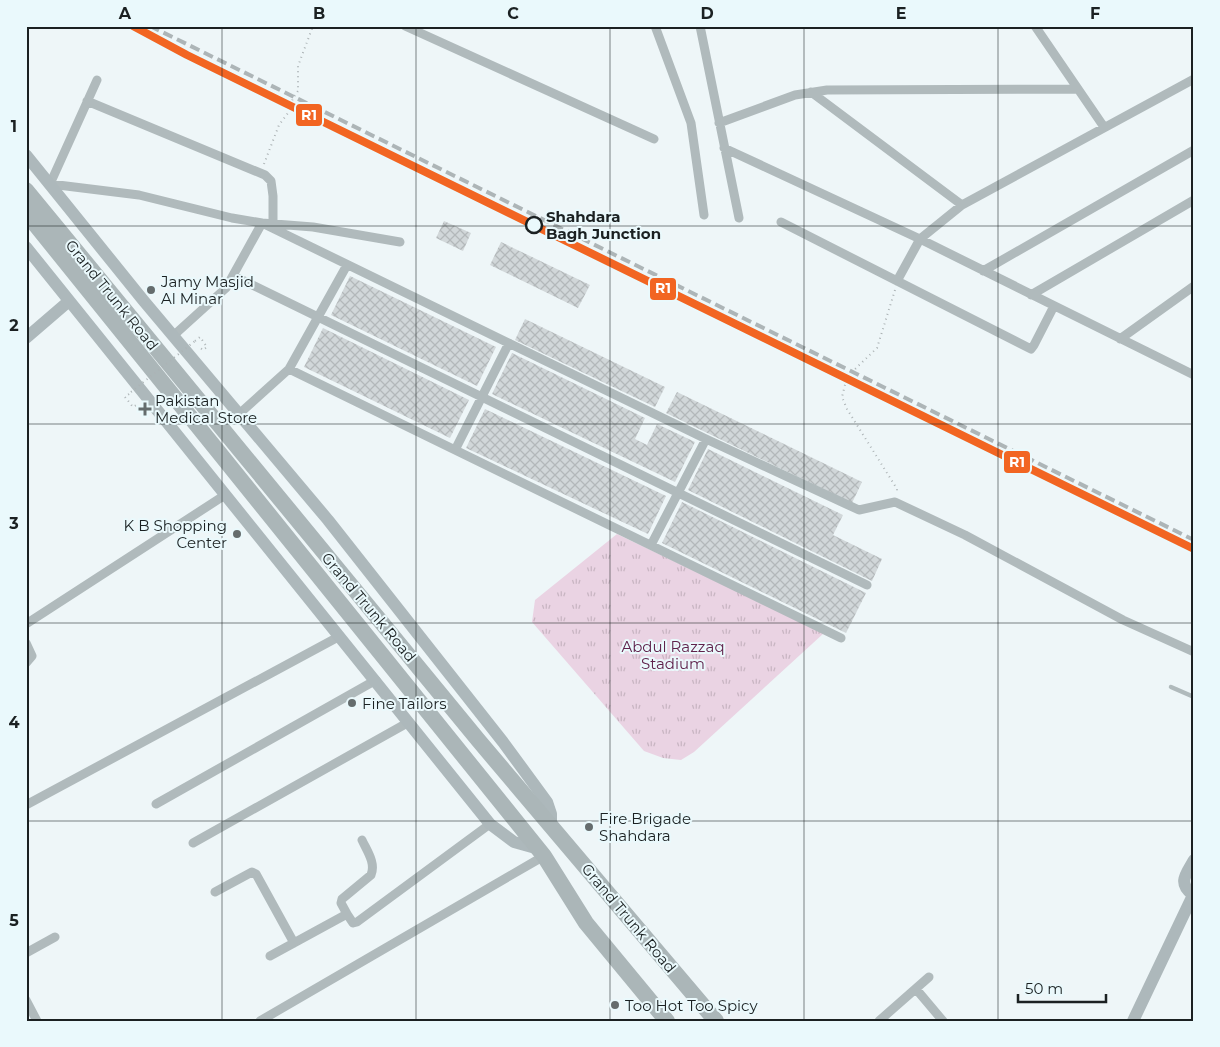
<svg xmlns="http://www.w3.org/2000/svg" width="1220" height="1047" font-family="Montserrat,sans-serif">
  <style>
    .park { fill: url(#park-tufts) }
    .building { fill: url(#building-cross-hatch) }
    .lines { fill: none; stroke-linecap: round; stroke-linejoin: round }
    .path { stroke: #acb3b5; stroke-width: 2; stroke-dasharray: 1 4; stroke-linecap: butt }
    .lane { stroke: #b0babc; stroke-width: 4.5 }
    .street { stroke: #b0babc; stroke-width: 9 }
    .secondary { stroke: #adb8bb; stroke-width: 12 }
    .highway { stroke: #abb6b8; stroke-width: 16 }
    .rail { stroke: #adb5b7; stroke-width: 4; stroke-dasharray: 10 5; stroke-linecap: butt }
    .path-bridge { stroke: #acb3b5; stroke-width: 2; stroke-dasharray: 1 4; stroke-linecap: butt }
    .rail-1-casing { stroke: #eaf9fc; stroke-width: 11 }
    .rail-1 { stroke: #f26522; stroke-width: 8 }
    .grid { fill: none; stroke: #1b2122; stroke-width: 1; stroke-opacity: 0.55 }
    .stop-dot { fill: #eaf9fc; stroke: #1b2122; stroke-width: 2.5 }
    .poi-dot { fill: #656c6d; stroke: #eaf9fc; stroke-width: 2 }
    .labels { text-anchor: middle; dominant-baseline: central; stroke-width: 4; stroke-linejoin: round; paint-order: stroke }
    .stop-label { font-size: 15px; font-weight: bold; fill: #1b2122; stroke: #eaf9fc; text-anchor: start }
    .poi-label { font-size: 15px; fill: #1b2122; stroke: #eaf9fc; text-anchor: start }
    .street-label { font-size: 15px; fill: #1b2122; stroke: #eaf9fc }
    .park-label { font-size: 15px; fill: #60224c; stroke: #eaf9fc }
    .line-badge { stroke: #eaf9fc; stroke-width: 2 }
    .badge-label { font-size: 14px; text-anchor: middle; font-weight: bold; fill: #fff }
    .neatline { fill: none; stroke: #1b2122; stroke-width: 2 }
    .grid-label { font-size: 16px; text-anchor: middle; font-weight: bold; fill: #1b2122 }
  </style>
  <defs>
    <pattern id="park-tufts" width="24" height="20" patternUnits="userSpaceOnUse" patternTransform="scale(1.25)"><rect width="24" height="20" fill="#ead3e3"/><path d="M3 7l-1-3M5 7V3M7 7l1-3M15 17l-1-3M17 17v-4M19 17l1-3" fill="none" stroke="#c8b5c2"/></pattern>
    <pattern id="building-cross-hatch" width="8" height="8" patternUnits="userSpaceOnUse" patternTransform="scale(1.25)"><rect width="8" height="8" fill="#d1d7d9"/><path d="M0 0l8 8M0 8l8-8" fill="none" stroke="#b3b8ba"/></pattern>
  </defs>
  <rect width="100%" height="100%" fill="#eef6f8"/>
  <path class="park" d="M617,534L824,633L694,752L681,760L663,758L644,751L532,622L535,600Z"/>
  <path class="building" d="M444,221L471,233L463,251L436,238Z
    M501,242L590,285L578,308L490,265Z
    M350,276L496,347L477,386L331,315Z
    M525,319L665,387L655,407L515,340Z
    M323,328L469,400L450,438L304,367Z
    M512,353L645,418L635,439L647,445L657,424L695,442L675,482L492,394Z
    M677,392L862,482L852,503L666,413Z
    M485,409L666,496L648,534L466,448Z
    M708,449L843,515L833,535L882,559L872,581L688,490Z
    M682,502L866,593L846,633L662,543Z"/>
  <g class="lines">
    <path class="path" d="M264,164L279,125L288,113L293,98L298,91V66L313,26
      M895,290L877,348L852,372L845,385L842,397L847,409L897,489V492
      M195,341L200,337L207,347L203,350L199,347
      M129,394L125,397L133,407L138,404"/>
    <path class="lane" d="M1171,687L1194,697"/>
    <path class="street" d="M405,26L654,139
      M655,26L691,123L704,215
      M700,26L739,218
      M1035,26L1104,127
      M97,80L50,184L139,195L232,218L262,223L706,439L859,510L895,502L965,535L1123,620L1194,652
      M811,92L962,205
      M87,101L265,175L271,181L273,196V228
      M719,123L795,95L827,90L1078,89
      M724,148L920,239L1194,375
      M781,222L1031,349L1034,345L1054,306
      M983,271L1194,150
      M234,276L867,585
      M897,281L920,239L962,205L1194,79
      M1031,295L1194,200
      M173,336L226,288L262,223L313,227L400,242
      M1120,339L1194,286
      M289,369L841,638
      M239,414L289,369L347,265
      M455,450L509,343
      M651,545L706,439
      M26,624L225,495
      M26,643L32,656L26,663
      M156,804L376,680
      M26,805L340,636
      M193,843L409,722
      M215,892L252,872L256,874L294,943
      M347,914L341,903L342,899L371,875C376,863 367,851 362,840
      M26,953L55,937
      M270,956L347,914L353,923L357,922L490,824
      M916,989L943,1021
      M26,1000L37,1021
      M260,1021L544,856
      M879,1021L929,977"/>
    <path class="secondary" d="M26,155L143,300L328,520L503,742L547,802L551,814V825
      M26,247L490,824L514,842L539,849
      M26,338L69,301
      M1193,895C1177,883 1186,874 1194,860
      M1133,1021L1194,893"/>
    <path class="highway" d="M26,190L479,741L716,1021
      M26,213L544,856L586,923L667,1021"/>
    <path class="rail" d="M150,26L1194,540"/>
    <path class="path-bridge" d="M131,392L195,341"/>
    <defs>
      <path id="rail-1" d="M133,26L187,55L1194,549"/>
    </defs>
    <use href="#rail-1" class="rail-1-casing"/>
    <use href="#rail-1" class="rail-1"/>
  </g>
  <path class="grid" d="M222,26V1021M416,26V1021M610,26V1021M804,26V1021M998,26V1021M26,226H1194M26,424H1194M26,623H1194M26,821H1194"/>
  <circle class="stop-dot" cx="534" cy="225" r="8"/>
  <g class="poi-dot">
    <circle cx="151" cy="290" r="5"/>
    <path d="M142.5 401.5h5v5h5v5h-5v5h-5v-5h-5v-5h5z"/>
    <circle cx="237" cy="534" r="5"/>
    <circle cx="352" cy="703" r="5"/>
    <circle cx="589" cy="827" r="5"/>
    <circle cx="615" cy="1005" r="5"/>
  </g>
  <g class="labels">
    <g class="stop-label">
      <text x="546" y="216">Shahdara<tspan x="546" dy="17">Bagh Junction</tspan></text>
    </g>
    <g class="poi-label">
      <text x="161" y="281">Jamy Masjid<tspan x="161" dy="17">Al Minar</tspan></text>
      <text x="155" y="400">Pakistan<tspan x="155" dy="17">Medical Store</tspan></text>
      <text x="227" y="525" text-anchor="end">K B Shopping<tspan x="227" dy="17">Center</tspan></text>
      <text x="362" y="703">Fine Tailors</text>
      <text x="599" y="818">Fire Brigade<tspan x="599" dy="17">Shahdara</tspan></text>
      <text x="625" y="1005">Too Hot Too Spicy</text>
    </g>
    <g class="street-label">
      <text transform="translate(112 295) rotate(51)">Grand Trunk Road</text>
      <text transform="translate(369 607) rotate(50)">Grand Trunk Road</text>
      <text transform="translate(629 918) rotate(50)">Grand Trunk Road</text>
    </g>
    <g class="park-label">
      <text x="673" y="646">Abdul Razzaq<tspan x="673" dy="17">Stadium</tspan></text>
    </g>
  </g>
  <g class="line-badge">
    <rect x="295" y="103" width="28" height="24" rx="5" fill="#f26522"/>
    <rect x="649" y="277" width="28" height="24" rx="5" fill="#f26522"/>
    <rect x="1003" y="450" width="28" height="24" rx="5" fill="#f26522"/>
  </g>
  <g class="badge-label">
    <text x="309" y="120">R1</text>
    <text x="663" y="293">R1</text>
    <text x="1017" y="467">R1</text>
  </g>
  <rect width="1220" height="1047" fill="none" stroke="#eaf9fc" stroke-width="55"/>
  <path d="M1018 994v8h88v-8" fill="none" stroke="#1b2122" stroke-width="2.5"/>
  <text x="1025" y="994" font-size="15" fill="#1b2122" stroke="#eaf9fc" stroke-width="4" paint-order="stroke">50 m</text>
  <rect x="28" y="28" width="1164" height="992" class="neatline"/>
  <g class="grid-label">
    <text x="125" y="19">A</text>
    <text x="319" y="19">B</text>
    <text x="513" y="19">C</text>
    <text x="707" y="19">D</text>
    <text x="901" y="19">E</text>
    <text x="1095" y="19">F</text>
    <text x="14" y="132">1</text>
    <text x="14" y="331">2</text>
    <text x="14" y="529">3</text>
    <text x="14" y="728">4</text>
    <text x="14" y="926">5</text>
  </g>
</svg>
